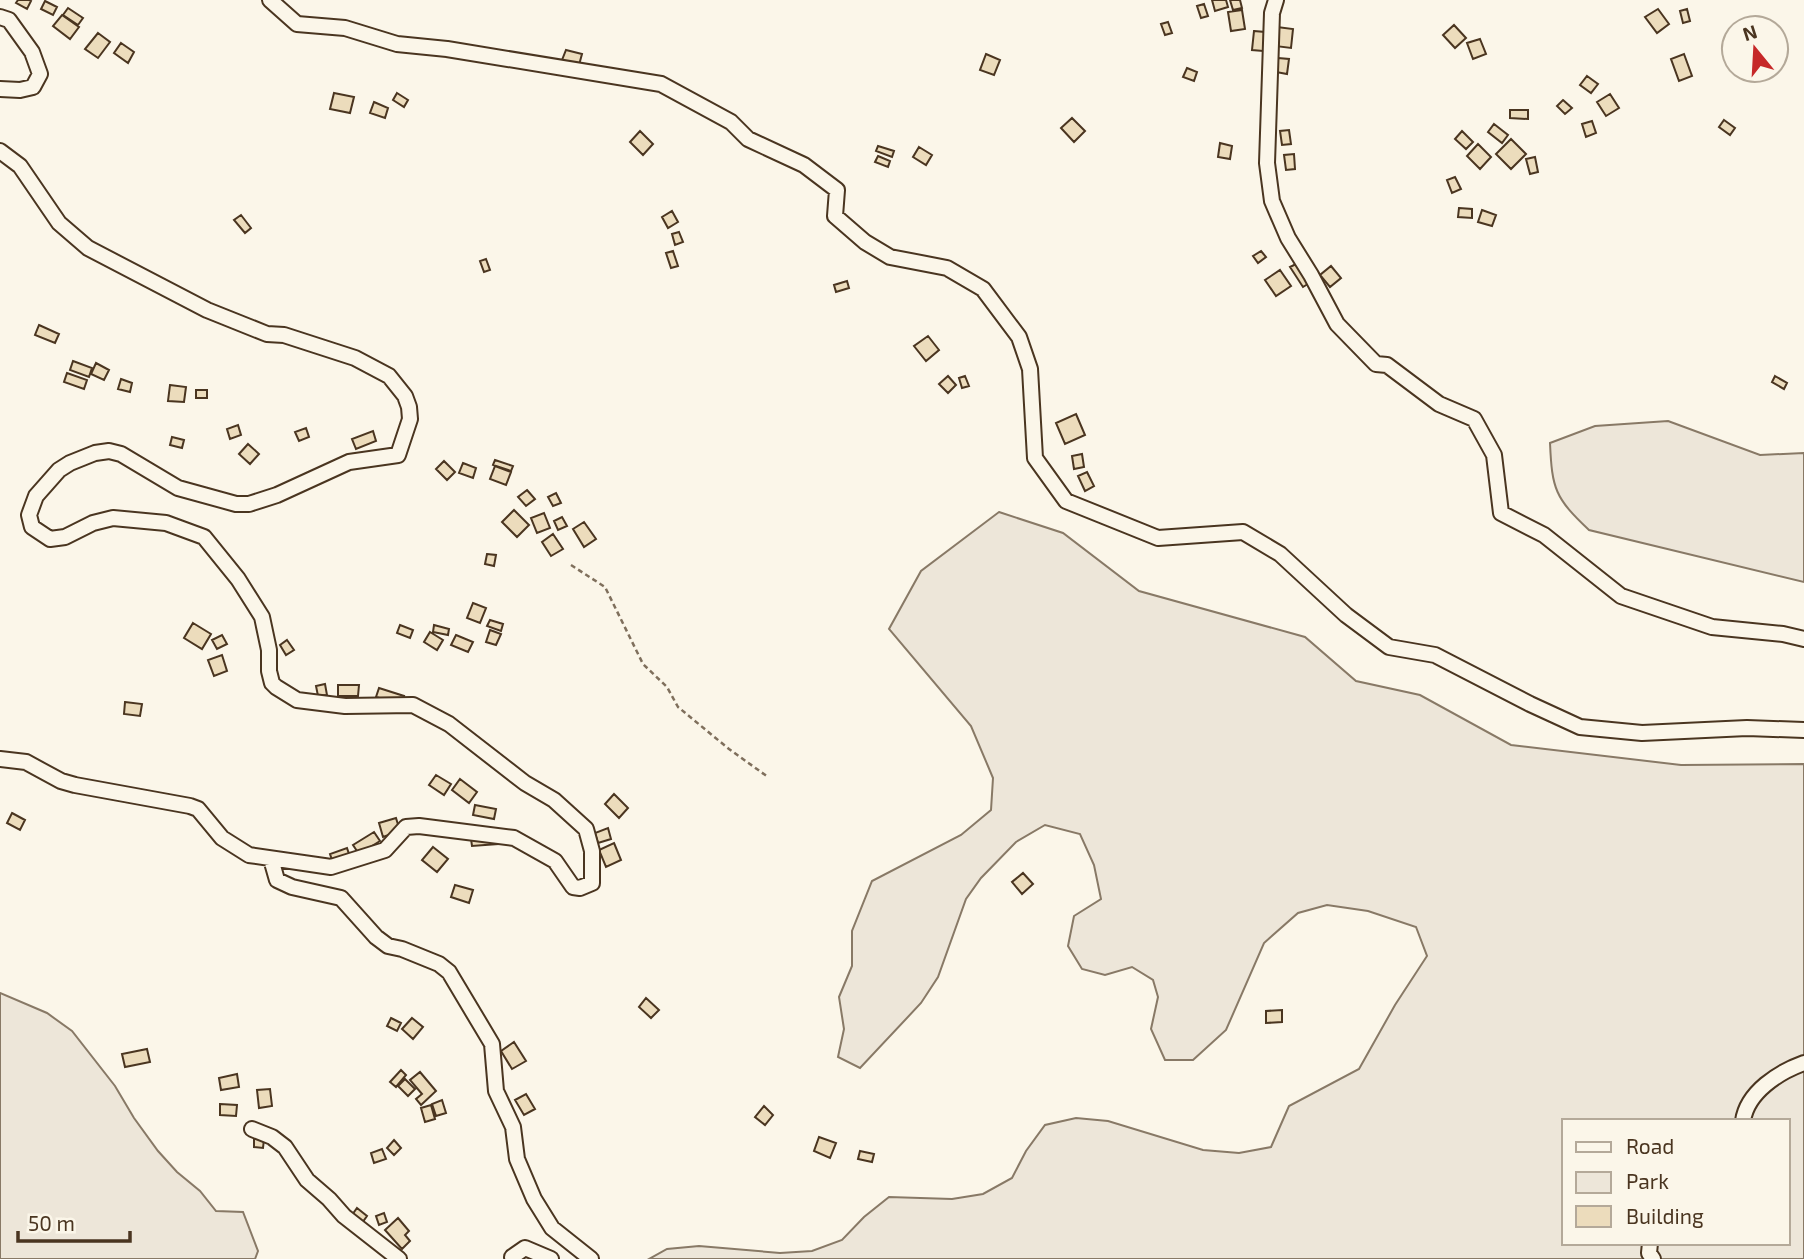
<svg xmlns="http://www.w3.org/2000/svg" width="1804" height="1259" font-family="'Exo 2',sans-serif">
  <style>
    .green { fill: #ede6d9; stroke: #887966; stroke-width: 2; fill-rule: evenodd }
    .building { fill: #ecdcbc; stroke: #4a3520; stroke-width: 2 }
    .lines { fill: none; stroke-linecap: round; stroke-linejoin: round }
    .minor-casing { stroke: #4a3520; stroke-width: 18 }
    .path { stroke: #7f6f5c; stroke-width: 2.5; stroke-dasharray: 5 3.5; stroke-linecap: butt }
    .minor { stroke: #fbf6e9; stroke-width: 14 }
  </style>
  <rect width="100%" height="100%" fill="#fbf6e9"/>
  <path class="green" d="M1668,421L1760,455L1804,453V582L1589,530C1555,498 1552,489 1550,443L1595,426Z
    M999,512L1063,533L1139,591L1305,637L1356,681L1420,695L1511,745L1681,765L1804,764V1259H649L667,1249L699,1246L780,1253L812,1251L842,1240L864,1217L889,1197L952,1199L983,1194L1012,1178L1026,1151L1045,1125L1076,1118L1108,1121L1203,1150L1239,1153L1271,1147L1289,1106L1359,1069L1395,1005L1427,956L1416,927L1368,911L1327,905L1298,913L1264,943L1226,1030L1193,1060H1165L1151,1029L1158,997L1153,980L1132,967L1105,975L1082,969L1068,946L1074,916L1101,899L1094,865L1080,834L1045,825L1016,842L981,878L966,899L938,977L921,1003L860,1068L838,1057L844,1029L839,997L852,966V931L872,881L961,835L991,810L993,778L971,726L889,629L921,571ZM1564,1121H1788V1243H1564Z
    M0,993L47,1013L72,1031L115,1086L134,1118L158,1151L177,1172L200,1191L216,1211L243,1212L258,1251L255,1259H0Z"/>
  <path class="building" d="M18,0H29L31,1L27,9L16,3Z
    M1212,0H1226L1228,7L1215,11Z
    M1230,0H1240L1242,8L1233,10Z
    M45,1L57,7L53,15L41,9Z
    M1204,4L1208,16L1201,18L1197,6Z
    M68,8L83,18L78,25L63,15Z
    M1658,9L1669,24L1657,33L1645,17Z
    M1687,9L1690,21L1683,23L1680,11Z
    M1242,10L1245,29L1231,31L1228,12Z
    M62,15L79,27L70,39L53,26Z
    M1168,22L1172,33L1165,35L1161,24Z
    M1454,25L1466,38L1455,48L1443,35Z
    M1277,27L1293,29L1291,48L1275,46Z
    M1254,31L1265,32L1263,51L1252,50Z
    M98,33L110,42L98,58L85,49Z
    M1480,39L1486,54L1473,59L1467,43Z
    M121,43L134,52L128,63L114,53Z
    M566,50L582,54L579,65L562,60Z
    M986,54L1000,60L994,75L980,70Z
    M1684,54L1692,76L1679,81L1671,59Z
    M1278,58L1289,59L1287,74L1276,72Z
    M1187,68L1197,72L1194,81L1183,77Z
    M1587,76L1598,84L1591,93L1580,85Z
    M334,93L354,97L350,113L330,109Z
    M397,93L408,100L404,107L393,100Z
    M1610,94L1619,108L1606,116L1597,102Z
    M1563,100L1572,108L1565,114L1557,106Z
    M374,102L388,108L385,118L370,113Z
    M1510,110H1528V119L1510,118Z
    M1072,118L1085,131L1074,142L1061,128Z
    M1724,120L1735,128L1730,135L1719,127Z
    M1592,121L1596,133L1586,137L1582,124Z
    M1494,124L1508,135L1502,143L1488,132Z
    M1289,130L1291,144L1282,145L1280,131Z
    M640,131L653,144L643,155L630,142Z
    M1462,131L1473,142L1466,149L1455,139Z
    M1511,139L1526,154L1511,169L1496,154Z
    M1220,143L1232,146L1230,159L1218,157Z
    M1478,144L1491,157L1480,169L1467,156Z
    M878,146L894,151L892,157L876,151Z
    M919,147L932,155L926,165L913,157Z
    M1294,154L1295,169L1286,170L1284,155Z
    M878,156L890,161L888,167L875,162Z
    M1535,157L1538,172L1530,174L1526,159Z
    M1455,177L1461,189L1452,193L1447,180Z
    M1459,208L1472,209V218L1458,217Z
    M1482,210L1496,215L1492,226L1478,222Z
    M672,211L678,222L668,228L662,217Z
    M241,215L251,228L245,233L234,220Z
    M679,232L683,242L675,245L672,234Z
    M673,251L678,266L671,268L666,253Z
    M1261,251L1266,257L1258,263L1253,256Z
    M486,259L490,270L484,272L480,261Z
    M1298,263L1311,282L1303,287L1290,267Z
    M1331,266L1341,278L1330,287L1320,275Z
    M1280,270L1291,286L1276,296L1265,280Z
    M847,281L849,288L836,292L834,285Z
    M39,325L59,334L55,343L35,335Z
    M928,336L939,350L926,361L914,346Z
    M73,361L92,368L89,377L70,370Z
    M96,363L109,370L104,380L91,374Z
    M67,373L87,380L84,389L64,382Z
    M948,376L956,385L948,393L939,384Z
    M965,376L969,386L962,388L959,378Z
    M1775,376L1787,383L1784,389L1772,382Z
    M121,379L132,383L130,392L118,389Z
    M170,385L186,387L184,402L168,401Z
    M196,390H207V398H196Z
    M1076,414L1085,435L1065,444L1056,423Z
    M238,425L241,435L230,439L227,429Z
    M306,428L309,437L299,441L295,432Z
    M373,431L376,441L356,449L352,439Z
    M172,437L184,440L182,448L170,445Z
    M248,444L259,454L250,464L239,454Z
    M1082,454L1084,467L1074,469L1072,456Z
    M495,460L513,466L511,471L493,465Z
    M444,461L455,472L447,480L436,469Z
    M463,463L476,468L473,478L459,473Z
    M495,466L511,472L506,485L490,479Z
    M1087,472L1094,486L1085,491L1078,476Z
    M527,490L535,499L526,506L518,497Z
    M556,493L561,503L553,506L548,497Z
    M514,510L529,525L517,537L502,522Z
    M544,513L550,528L537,533L531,518Z
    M562,517L567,526L558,530L554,521Z
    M584,522L596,539L584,547L573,529Z
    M553,534L563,549L551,556L542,542Z
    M487,554L496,555L494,566L485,564Z
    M473,603L486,608L480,623L467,618Z
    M490,620L503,624L501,631L487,626Z
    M193,623L211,634L202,649L184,638Z
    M400,625L413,630L410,638L397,633Z
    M434,625L449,629L448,635L433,632Z
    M490,630L501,634L496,645L486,642Z
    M430,632L443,640L437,650L424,642Z
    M222,635L227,644L217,649L212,640Z
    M456,635L473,642L468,652L451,645Z
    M287,640L294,650L286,655L280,645Z
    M222,655L227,671L214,676L208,660Z
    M325,684L327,695L318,696L316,686Z
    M338,685H359L358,696H338Z
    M379,688L404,696L401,704L376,697Z
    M125,702L142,704L140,716L124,714Z
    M436,775L451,784L444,795L429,785Z
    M460,779L477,792L469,803L452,790Z
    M614,794L628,808L619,818L605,804Z
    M475,805L496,809L494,819L473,815Z
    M12,813L25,820L20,830L7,823Z
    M396,818L400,831L383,837L379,823Z
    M608,828L611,839L598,843L595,833Z
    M374,832L380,841L359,854L353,845Z
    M498,836V844L472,846L471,839Z
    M614,843L621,860L606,867L599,850Z
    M433,847L448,859L437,872L422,860Z
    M347,848L349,854L332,860L330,854Z
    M1023,873L1033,884L1022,894L1012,882Z
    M455,885L473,890L469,903L451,897Z
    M646,998L659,1010L651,1018L639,1007Z
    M1282,1010V1022L1266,1023V1011Z
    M391,1018L401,1023L397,1031L387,1026Z
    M412,1018L423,1027L413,1039L402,1029Z
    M514,1042L526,1061L512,1069L501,1051Z
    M147,1049L150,1062L125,1067L122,1054Z
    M401,1070L406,1075L396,1087L390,1082Z
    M420,1072L436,1091L421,1105L416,1099L422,1094L410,1080Z
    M237,1074L239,1087L221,1090L219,1078Z
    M405,1079L415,1089L408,1096L398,1086Z
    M270,1089L272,1106L259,1108L257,1090Z
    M526,1094L535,1109L524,1115L515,1100Z
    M442,1100L446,1113L436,1116L432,1104Z
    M220,1104L237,1105L236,1116L220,1115Z
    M431,1105L435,1119L425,1122L421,1108Z
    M764,1106L773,1115L765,1125L755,1117Z
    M819,1137L836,1143L830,1158L814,1151Z
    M254,1138L264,1139L263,1148L254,1147Z
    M394,1140L401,1148L394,1155L387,1148Z
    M382,1149L386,1159L374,1163L371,1153Z
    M860,1151L874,1154L872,1162L858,1159Z
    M357,1208L367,1216L362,1223L352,1215Z
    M384,1213L387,1222L379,1225L376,1216Z
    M398,1218L409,1231L405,1235L410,1241L402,1249L385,1230Z"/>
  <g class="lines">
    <defs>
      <path id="minor" d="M270,0L297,24L345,28L397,44L447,49L661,84L731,122L748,139L804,165L837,190L835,216L865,242L890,257L947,268L983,289L1019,337L1030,369L1035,458L1066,501L1158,538L1243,532L1280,554L1346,615L1389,647L1435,655L1530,704L1580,727L1642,733L1747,728L1804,730
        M1276,0L1272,13L1267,163L1272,201L1288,238L1311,275L1337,324L1376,364L1387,365L1439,404L1474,419L1494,455L1501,513L1544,535L1621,596L1712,627L1783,634L1804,639
        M0,17L9,20L32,52L40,74L33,87L20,90L0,89
        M0,151L20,166L59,223L88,248L207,310L267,334L284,335L355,358L389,376L405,396L409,407L410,419L398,455L349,462L277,495L249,504H236L178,488L121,454L109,451L95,453L70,463L59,470L36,496L29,515L32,527L50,539L65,537L93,523L113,518L166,523L204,537L238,579L262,617L269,650V671L272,683L276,687L297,700L345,706L413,705L449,724L525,783L554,800L586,829L592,851V883L580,888L573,887L555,861L514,838L419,826L406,827L385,850L331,867L249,855L222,838L198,809L190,806L75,785L61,781L26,762L0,759
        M271,859L277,880L292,887L341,898L376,937L388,946L402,949L439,964L449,972L492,1044L496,1091L513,1127L517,1159L534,1199L552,1228L591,1259
        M1743,1121C1747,1092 1779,1072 1804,1063
        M252,1129L272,1137L285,1147L307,1180L329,1199L344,1216L399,1259
        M1650,1243L1649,1253L1653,1259
        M514,1259L512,1257L525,1248L551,1259"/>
    </defs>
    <use href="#minor" class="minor-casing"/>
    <path class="path" d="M571,565L605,587L643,664L667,687L678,707L729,749L768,777"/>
    <use href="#minor" class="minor"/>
  </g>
  <rect x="1562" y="1119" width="228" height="126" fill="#fbf6e9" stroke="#b4a999" stroke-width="2"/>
  <rect x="1576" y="1142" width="35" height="10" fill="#fbf6e9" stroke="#b4a999" stroke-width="2"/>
  <text x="1626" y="1154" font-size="21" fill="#4a3520">Road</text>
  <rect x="1576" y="1172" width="35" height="21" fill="#ede6d9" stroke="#b4a999" stroke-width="2"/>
  <text x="1626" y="1189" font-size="21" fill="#4a3520">Park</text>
  <rect x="1576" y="1206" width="35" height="21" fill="#ecdcbc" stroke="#b4a999" stroke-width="2"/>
  <text x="1626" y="1224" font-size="21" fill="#4a3520">Building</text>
  <g transform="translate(1755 49) rotate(342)"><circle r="33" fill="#fbf6e9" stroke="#b4a999" stroke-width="2"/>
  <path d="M0-5L12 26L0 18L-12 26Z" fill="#c62828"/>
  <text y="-10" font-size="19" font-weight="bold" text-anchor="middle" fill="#4a3520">N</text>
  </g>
  <path d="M18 1231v10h112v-10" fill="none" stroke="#4a3520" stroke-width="3.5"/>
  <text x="28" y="1231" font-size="21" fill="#4a3520" stroke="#fbf6e9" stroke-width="5" paint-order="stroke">50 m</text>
</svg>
